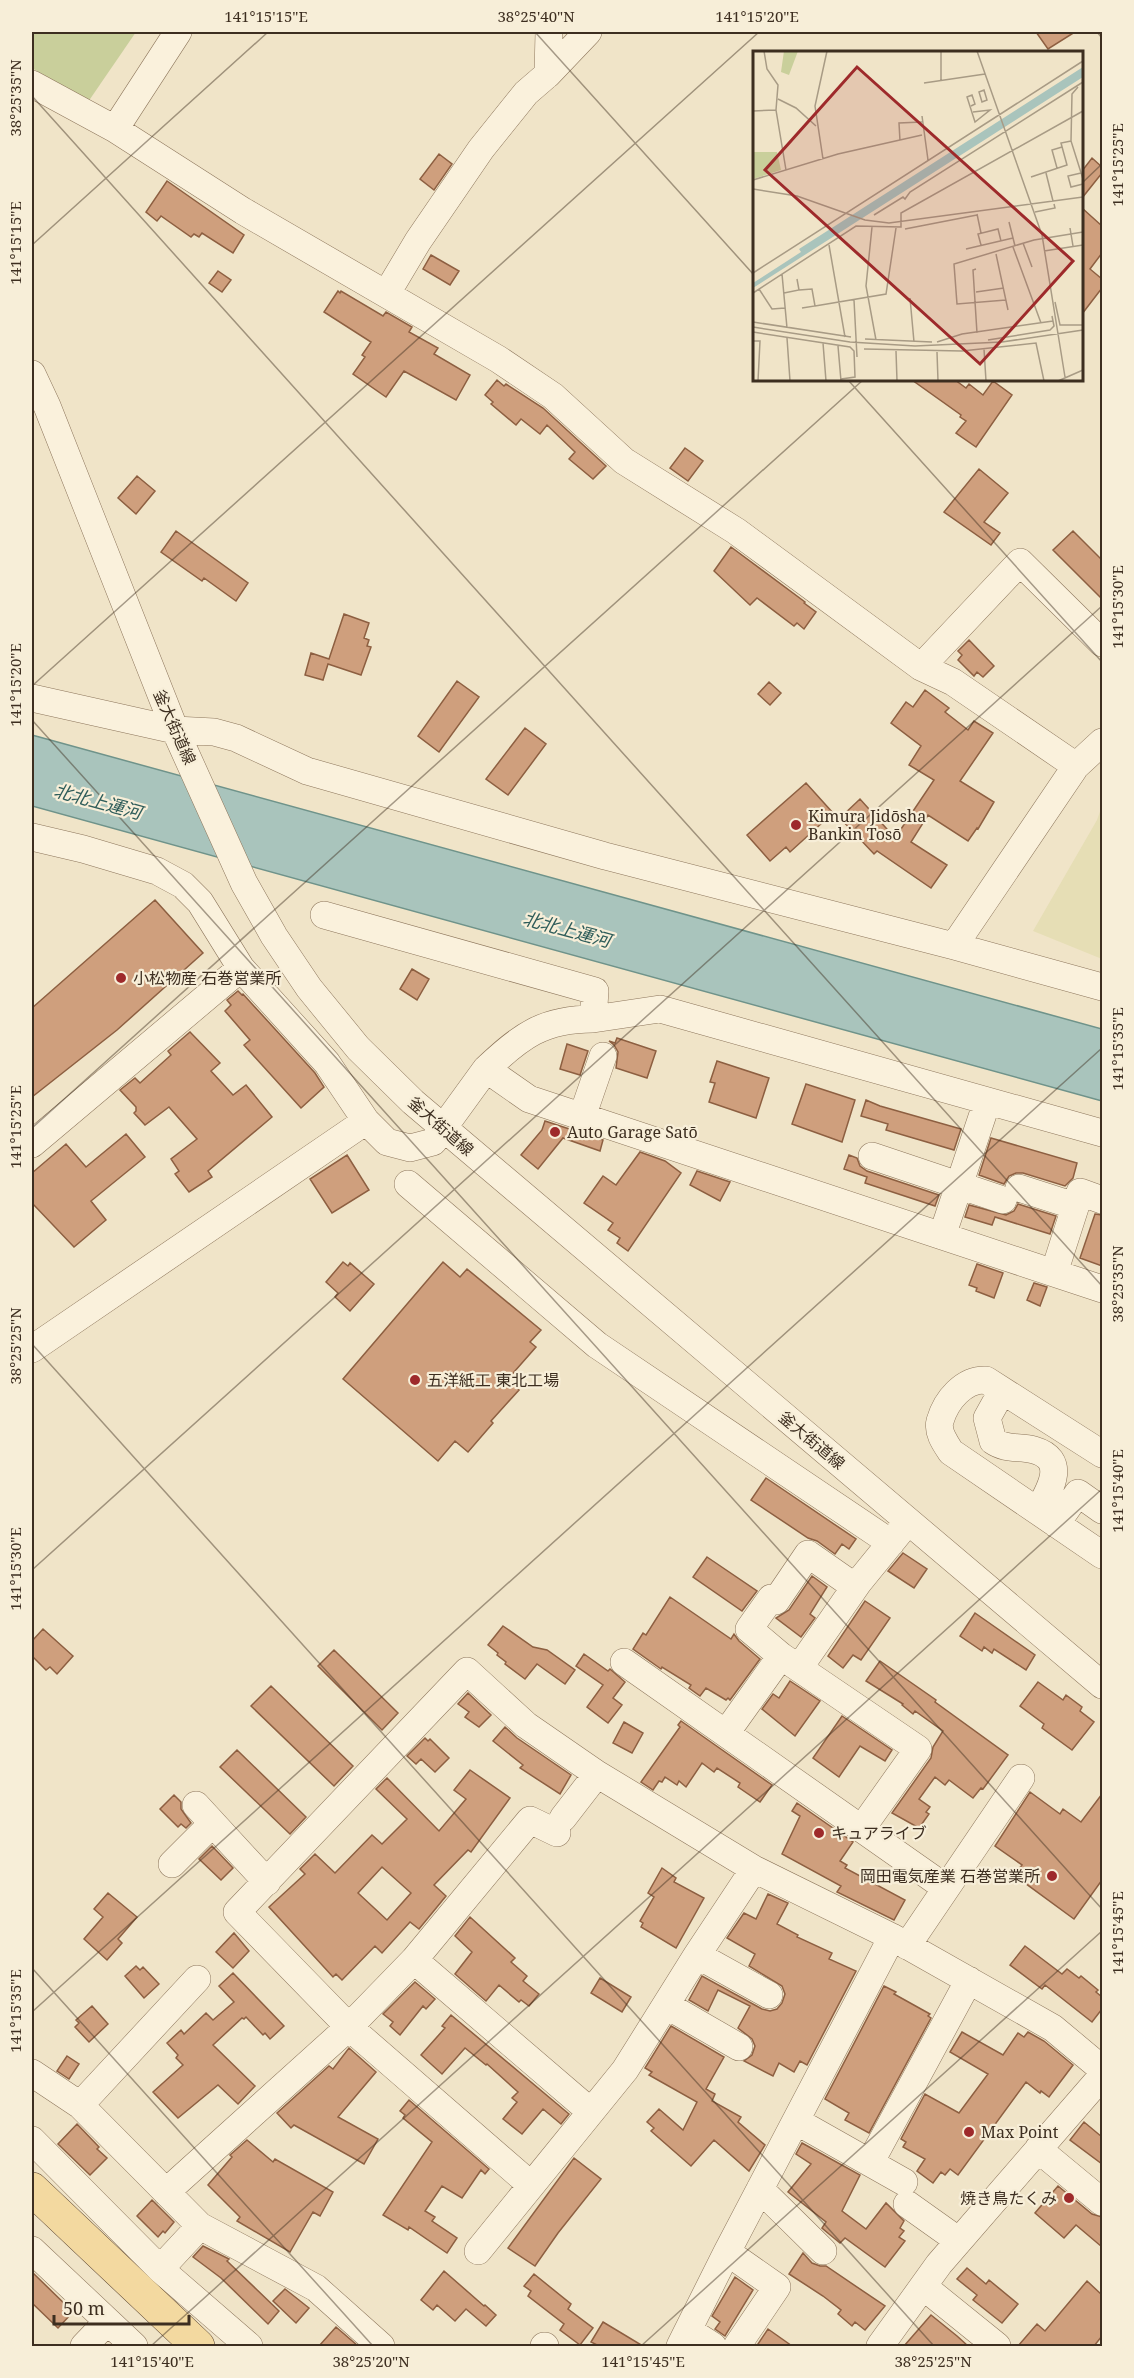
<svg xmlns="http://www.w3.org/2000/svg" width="1134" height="2378" font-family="'Noto Serif','Noto Sans JP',serif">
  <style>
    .farmland { fill: #e6deb5 }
    .green { fill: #c9cf9b }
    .water { fill: #a9c4bc; stroke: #6f938a; stroke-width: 1.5 }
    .building { fill: #cf9f7d; stroke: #8d5f41; stroke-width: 1.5; fill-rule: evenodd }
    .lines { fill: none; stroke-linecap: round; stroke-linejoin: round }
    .minor-casing { stroke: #8d765c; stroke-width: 28 }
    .major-casing { stroke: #5b4430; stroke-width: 34 }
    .minor { stroke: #faf1dc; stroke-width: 27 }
    .major { stroke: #f3d9a0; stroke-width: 33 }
    .ticks { fill: none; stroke: #3d2e20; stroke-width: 1.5; stroke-opacity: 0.45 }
    .poi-dot { fill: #9e2a2b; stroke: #f7eed8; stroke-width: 2 }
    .labels { text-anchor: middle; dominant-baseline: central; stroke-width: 4.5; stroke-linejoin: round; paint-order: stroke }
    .street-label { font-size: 16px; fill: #3d2e20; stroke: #f7eed8 }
    .poi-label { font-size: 16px; fill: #3d2e20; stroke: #f7eed8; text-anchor: start }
    .water-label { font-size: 18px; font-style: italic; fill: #2f5d5a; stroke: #f7eed8 }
    .inset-road { fill: none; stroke: #a89b85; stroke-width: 1.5 }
    .view { fill: #9e2a2b; fill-opacity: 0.15; stroke: #9e2a2b; stroke-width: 3 }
    .inset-edge { fill: none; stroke: #3d2e20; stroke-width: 3 }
    .neatline { fill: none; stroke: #3d2e20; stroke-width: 2 }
    .ticks-label { font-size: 15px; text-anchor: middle; fill: #3d2e20 }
  </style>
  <rect width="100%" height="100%" fill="#f0e4c8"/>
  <path class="farmland" d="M1102,806V959L1033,931L1097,820Z"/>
  <path class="green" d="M32,32H136L88,102L32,68Z"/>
  <path class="water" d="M32,735L1102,1029V1101L32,806Z"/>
  <path class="building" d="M1036,32H1075L1048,49Z
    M439,154L452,164L434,190L420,179Z
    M1092,158L1102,167V173L1082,198V171Z
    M167,181L244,235L233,253L202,233L199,237L194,234L191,237L161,216L157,221L146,212Z
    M1082,208L1102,226V253L1090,269L1102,279V288L1082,314Z
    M431,255L459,271L450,285L423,269Z
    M218,271L231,280L222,292L209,283Z
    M338,291L340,293L341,291L383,316L386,312L412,327L409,332L438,348L434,354L470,375L456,400L404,371L386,397L353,374L365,357L362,355L371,342L324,312Z
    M497,380L504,386L506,384L543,408L606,466L593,479L569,459L575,452L547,425L540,434L521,419L516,425L491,404L493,402L485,395Z
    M912,380H955L966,388L969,384L983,395L993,381L1012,395L976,447L956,433L966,421L960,417L961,415Z
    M685,448L703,461L688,481L670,468Z
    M979,469L1008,493L984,522L1000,533L991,545L944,512Z
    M137,476L155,491L136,514L118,498Z
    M176,531L248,583L236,601L204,578L202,581L161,552Z
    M1073,531L1102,560V599L1053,550Z
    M731,547L805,602L804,603L816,612L804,629L797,623L794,626L757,598L750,605L714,571Z
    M344,614L369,623L364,638L369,640L367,646L371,647L361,675L328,664L323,680L305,675L311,653L329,659Z
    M969,640L994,666L983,677L977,672L974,676L958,660L962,655L958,651Z
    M457,681L479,697L439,752L418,736Z
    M769,682L781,693L770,705L758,694Z
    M925,690L949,708L945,712L968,730L974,721L993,733L960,781L994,802L978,829L977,828L968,841L928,815L911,842L947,865L931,888L877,851L874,854L840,818L860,799L895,838L934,780L909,765L921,746L891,723L906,702L913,707Z
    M525,728L546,744L508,795L486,779Z
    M806,783L833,813L790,852L786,847L770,861L747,835Z
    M155,900L203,953L117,1030L32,1097V1008Z
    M412,969L429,979L417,1000L400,989Z
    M238,991L242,995L243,994L315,1073L324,1087L301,1108L244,1045L250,1040L225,1011L231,1005L227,1000Z
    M190,1032L220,1063L211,1071L233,1095L246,1085L272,1117L208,1171L212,1177L189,1192L175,1174L179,1171L171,1159L197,1139L169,1107L145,1125L134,1113L136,1111V1107L120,1090L135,1078L140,1083L171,1055L168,1051Z
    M617,1038L656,1051L647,1078L616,1068L618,1052L614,1045L609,1041L615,1043Z
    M567,1044L588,1051L580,1075L560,1069Z
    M717,1061L769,1078L756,1118L709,1102L715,1083L710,1082Z
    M806,1084L855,1100L842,1142L792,1124Z
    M866,1100L880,1106L961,1129L954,1150L886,1130L888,1124L861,1116Z
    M545,1121L603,1140L600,1151L563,1138L538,1169L521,1155L542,1130Z
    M126,1134L145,1157L91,1201L106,1220L74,1247L32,1203V1173L66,1144L86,1167Z
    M991,1138L1077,1163L1073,1178L1065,1186L1023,1173H1016L1009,1176L1004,1184L979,1175Z
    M640,1152L665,1161L681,1173L628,1251L617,1243L620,1238L608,1230L613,1223L584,1203L603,1176L616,1185Z
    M347,1155L369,1190L332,1213L310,1179Z
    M849,1155L857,1158L860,1166L867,1171L939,1195L935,1206L865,1183L867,1177L844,1169Z
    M697,1171L730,1182L720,1201L690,1185Z
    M1018,1204L1056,1216L1050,1234L995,1217L992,1225L965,1217L969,1205L1006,1215L1014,1211Z
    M1095,1214L1102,1215V1266L1080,1258Z
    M343,1262L348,1266L350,1263L374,1284L350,1311L335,1297L338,1293L326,1282Z
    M443,1262L460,1277L467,1269L541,1330L530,1342L536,1347L507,1380L519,1390L491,1421L493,1423L468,1452L455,1441L438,1461L343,1379Z
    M977,1264L1003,1273L994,1298L976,1291L977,1288L969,1285Z
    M1034,1283L1047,1287L1040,1306L1027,1300Z
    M766,1478L856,1539L849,1549L842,1544L835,1554L817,1541L808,1538L751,1500Z
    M903,1553L927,1569L914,1588L888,1571Z
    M707,1557L757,1591L742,1611L693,1577Z
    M812,1576L827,1587L810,1614L815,1618L801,1637L776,1618L789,1610Z
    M670,1597L731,1639L734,1634L739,1641L760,1659L730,1700L728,1698L726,1700L706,1688L700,1696L689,1688L691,1685L662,1667L661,1669L633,1649L643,1633L646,1635Z
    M865,1601L890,1618L861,1660L853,1655L843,1668L828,1656Z
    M975,1613L1035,1655L1026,1670L994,1649L992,1653L984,1647L982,1651L960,1636Z
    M503,1626L533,1647L547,1650L575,1670L565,1684L537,1664L525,1679L505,1664L506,1662L497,1655L498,1653L488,1645Z
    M43,1629L73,1656L57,1674L50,1667L46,1670L32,1656V1641Z
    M334,1650L398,1713L382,1730L318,1666Z
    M584,1654L608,1671L610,1669L625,1682L613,1698L622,1705L608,1723L587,1707L603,1685L576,1666Z
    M880,1661L936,1700L935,1702L1008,1755L983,1789L981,1788L973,1798L949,1780L945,1785L935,1777L919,1799L930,1807L926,1812L929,1814L919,1828L892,1813L931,1758L933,1747L943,1731L915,1711L913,1714L902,1705L903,1704L866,1681Z
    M790,1681L820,1701L795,1736L762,1709L773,1694L779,1698Z
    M1038,1682L1063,1700L1066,1695L1082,1707L1080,1711L1094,1722L1072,1750L1042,1728L1044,1724L1020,1706Z
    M271,1686L353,1766L334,1786L251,1706Z
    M468,1693L491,1715L479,1727L465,1717L469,1712L458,1704Z
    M842,1716L892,1750L885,1761L860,1746L839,1777L813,1758Z
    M681,1721L772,1785L760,1802L738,1787L740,1783L717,1768L714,1772L702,1763L686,1787L679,1781L677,1785L665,1777L662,1782L659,1781L653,1790L641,1782L680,1727L678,1725Z
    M624,1722L643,1733L632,1753L613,1743Z
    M505,1727L517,1738L571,1775L560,1794L520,1768L523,1765L493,1741Z
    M425,1738L428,1741L430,1739L449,1758L435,1772L421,1759L416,1764L407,1756Z
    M237,1750L306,1817L290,1834L220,1767Z
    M470,1770L510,1798L471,1852L468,1850L434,1885L446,1896L419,1929L410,1922L382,1953L375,1946L342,1980L336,1974L333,1977L269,1907L305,1874L300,1869L315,1854L335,1873L372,1835L382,1844L407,1819L376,1789L387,1778L439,1831L466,1799L454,1790ZM382,1867L411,1893L387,1920L358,1893Z
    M1030,1792L1060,1814L1063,1809L1081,1822L1102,1794V1880L1074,1919L1014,1875L1022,1865L995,1846Z
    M174,1795L181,1802V1809L191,1823L186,1828L181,1824L178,1827L160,1809Z
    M797,1803L853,1842L840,1861L847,1865L845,1868L905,1900L894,1920L837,1892L841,1886L782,1854L800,1816L792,1811Z
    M212,1846L233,1868L221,1880L199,1859Z
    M662,1868L676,1878L674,1882L704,1898L676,1948L641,1927L643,1923L640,1921L654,1897L648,1893Z
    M108,1893L137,1917L118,1939L122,1943L107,1960L84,1939L103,1917L94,1909Z
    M768,1894L788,1903L777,1924L798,1935L797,1937L832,1953L829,1959L856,1971L807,2065L800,2061L794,2072L779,2063L773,2076L744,2061L752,2055L755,2046L752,2039L738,2028L750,2006L718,1990L708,2011L689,2000L702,1976L762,2009L770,2011L777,2009L782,2003L785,1994L782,1986L749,1966L755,1954L727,1938L744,1913L756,1919Z
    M470,1917L515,1958L511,1962L527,1976L523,1981L539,1994L529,2006L521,2000L519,2002L499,1985L486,2001L455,1974L472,1952L455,1936Z
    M234,1933L249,1951L233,1968L216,1952Z
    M1025,1946L1062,1974L1067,1969L1079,1978L1081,1976L1098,1990L1096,1992L1102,1997V2009L1092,2022L1045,1985L1042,1989L1010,1965Z
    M136,1966L140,1970L143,1967L159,1984L144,1998L125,1976Z
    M233,1973L284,2026L270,2039L265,2033L263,2035L246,2017L244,2019L242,2018L213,2045L255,2086L238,2104L218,2085L178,2118L153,2092L183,2065L176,2058L178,2055L167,2043L181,2030L184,2034L206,2013L213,2020L234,2002L219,1986Z
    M600,1978L631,1997L622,2012L591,1993Z
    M415,1982L435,1999L426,2009L423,2006L400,2035L390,2026L393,2022L383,2014Z
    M884,1986L896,1992L894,1994L930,2014L928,2016L931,2018L869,2133L845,2120L849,2113L825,2099Z
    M92,2006L108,2024L89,2042L75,2027L79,2023L76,2020Z
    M451,2015L569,2114L561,2124L543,2109L522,2134L503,2119L517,2102L512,2098L518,2092L487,2064L486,2065L465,2048L442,2074L421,2055L445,2028L442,2026Z
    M671,2026L724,2057L706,2089L715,2094L712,2101L741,2117L738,2122L765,2145L749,2171L714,2140L691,2166L651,2131L654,2128L647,2122L659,2109L683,2130L697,2102L649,2075L652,2072L645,2068Z
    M962,2032L1003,2055L1018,2033L1024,2037L1028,2032L1044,2041L1073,2065L1049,2097L1041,2091L1040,2093L1026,2082L958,2175L950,2169L945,2175L941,2172L933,2183L917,2171L925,2159L903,2147L906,2142L901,2139L925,2094L959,2113L988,2074L950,2052Z
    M349,2048L376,2072L338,2117L378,2139L364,2164L294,2125L291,2128L277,2113L329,2066L333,2069Z
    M67,2056L79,2064L69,2079L57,2071Z
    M409,2100L489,2169L485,2174L481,2170L462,2198L442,2186L425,2211L435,2217L432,2221L457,2238L447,2253L409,2227L408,2230L383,2215L432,2142L403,2118L405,2115L400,2111Z
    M1084,2122L1102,2137V2164L1070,2140Z
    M77,2124L99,2147L97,2149L107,2158L90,2175L58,2144Z
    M247,2140L273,2162L275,2159L333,2192L320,2216L313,2212L290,2252L237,2221L240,2217L208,2185L232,2157L230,2155Z
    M802,2143L860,2175L842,2211L866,2229L886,2203L904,2221L900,2228L904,2231L899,2237L905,2241L885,2267L845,2238L840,2243L829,2234L822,2228L826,2222L788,2192L811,2164L796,2154Z
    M574,2158L601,2179L558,2233L535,2266L508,2248Z
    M1058,2186L1092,2214L1102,2217V2247L1076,2225L1064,2238L1035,2213Z
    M152,2200L174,2222L165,2233L163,2231L158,2237L137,2216Z
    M203,2246L229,2259L227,2261L279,2311L268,2324L221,2278L193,2257Z
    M803,2253L812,2263L820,2266H826L885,2306L865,2330L855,2322L852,2326L838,2314L841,2310L823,2296L789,2274Z
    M967,2268L986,2284L989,2280L1018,2304L1002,2323L973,2300L977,2295L957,2279Z
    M444,2271L484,2306L485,2305L496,2315L486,2326L466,2309L455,2321L437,2305L433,2310L421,2300Z
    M32,2272L73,2312L58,2328L32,2303Z
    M534,2274L571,2304L568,2309L593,2328L580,2345L560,2330L564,2324L528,2296L531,2291L524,2286Z
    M735,2277L753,2290L725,2336L715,2329L720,2322L712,2316Z
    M1087,2281L1102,2295V2336L1094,2346H1018L1037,2324L1045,2331Z
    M285,2289L309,2308L296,2323L273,2301Z
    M931,2315L957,2336L968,2346H904Z
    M603,2322L643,2346H599L591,2342Z
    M336,2327L358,2346H319Z
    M768,2329L792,2346H762L758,2344Z"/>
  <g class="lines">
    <defs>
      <path id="minor" d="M548,74L549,32
        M32,84L115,129L243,211L498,359L553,396L624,461L736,531L921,667L953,682L1076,766
        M115,129L178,32
        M387,293L418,241L481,149L526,93L548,74L588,32
        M32,374L47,406L175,730L244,883L274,936L309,988L358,1048L413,1102L1102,1685
        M921,667L1020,562L1102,643
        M32,698L175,730L214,732L236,738L307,771L605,856L954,946L1102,987
        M32,837L83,849L157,871L183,885L200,902L241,968L327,1063L366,1121L387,1142L410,1148L433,1142L486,1069L529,1099L1102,1289
        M324,915L595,991L593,1019L660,1009L1102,1133
        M954,946L1076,766L1102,742
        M486,1069C521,1036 543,1019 593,1019
        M582,1117L603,1056
        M32,1144L241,968
        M872,1156L1003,1200
        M408,1184L597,1345L891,1543
        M1019,1188L1075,1206
        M942,1236L987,1102
        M1054,1273L1080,1192L1102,1200
        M32,1349L366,1121
        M1002,1391L987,1418L993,1441C1006,1450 1019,1446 1034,1450C1069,1460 1049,1491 1038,1511
        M1102,1454L986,1380C964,1379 946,1400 940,1421C937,1432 945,1443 951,1452L1102,1555
        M1056,1524L1078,1493L1102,1510
        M781,1656L749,1629L771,1598L776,1601L808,1554L851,1584L858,1583
        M624,1662L946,1888
        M799,1668L858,1583L902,1529
        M726,1733L781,1656L918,1749L862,1828
        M196,1805L267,1882
        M563,1818L597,1774
        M172,1864L212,1824
        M907,1946L1021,1778
        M697,1955L769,1995
        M414,1960L590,2111
        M666,2005L739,2047
        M32,2073L80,2105L200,2226L316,2288L381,2346
        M80,2105L197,1979
        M796,2121L904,2182
        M32,2140L160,2269L249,2346
        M1038,2149L1102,2202
        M870,2163L969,1980
        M531,2185L349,2027L237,1912L467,1671L526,1725L597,1774L754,1869L892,1937L1053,2028L1102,2069
        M760,2189L823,2251
        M166,2192L349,2027L414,1960L530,1820L557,1833
        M907,2204L959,2241
        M32,2250L134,2346
        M478,2251L625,2070L697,1955L754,1869
        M727,2252L777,2287L737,2346
        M160,2269L200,2226
        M924,2287L997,2346
        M688,2330L713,2346
        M84,2346L107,2322
        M544,2346H545
        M680,2346L727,2252L892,1937
        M880,2346L939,2264L1102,2076"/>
      <path id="major" d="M32,2189L198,2346"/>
    </defs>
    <use href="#minor" class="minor-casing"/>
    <use href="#major" class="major-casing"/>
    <use href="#minor" class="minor"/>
    <use href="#major" class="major"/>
  </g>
  <path class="ticks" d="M535,32L754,275M1097,32L1102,38M32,96L1102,1286M1082,183L1102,164M32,245L268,32M848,380L1102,662M32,686L759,32M32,720L1102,1909M32,1128L863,380M32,1344L934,2346M32,1570L1102,606M32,1968L373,2346M32,2012L1102,1048M151,2346L1102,1489M641,2346L1102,1931"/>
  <g class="poi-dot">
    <circle cx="796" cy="825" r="6"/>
    <circle cx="121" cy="978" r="6"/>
    <circle cx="555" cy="1132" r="6"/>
    <circle cx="415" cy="1380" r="6"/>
    <circle cx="819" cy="1833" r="6"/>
    <circle cx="1052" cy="1876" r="6"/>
    <circle cx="969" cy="2132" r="6"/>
    <circle cx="1069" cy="2198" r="6"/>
  </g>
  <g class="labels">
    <g class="street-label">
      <text transform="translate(175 727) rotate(66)">釜大街道線</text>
      <text transform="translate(441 1126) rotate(41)">釜大街道線</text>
      <text transform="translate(812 1440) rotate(40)">釜大街道線</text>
    </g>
    <g class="poi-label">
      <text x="808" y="816">Kimura Jidōsha<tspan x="808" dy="18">Bankin Tosō</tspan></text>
      <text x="133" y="978">小松物産 石巻営業所</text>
      <text x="567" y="1132">Auto Garage Satō</text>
      <text x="427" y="1380">五洋紙工 東北工場</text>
      <text x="831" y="1833">キュアライブ</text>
      <text x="1040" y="1876" text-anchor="end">岡田電気産業 石巻営業所</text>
      <text x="981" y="2132">Max Point</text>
      <text x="1057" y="2198" text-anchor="end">焼き鳥たくみ</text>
    </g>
    <g class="water-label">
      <text transform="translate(98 801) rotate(15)">北北上運河</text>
      <text transform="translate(567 929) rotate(15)">北北上運河</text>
    </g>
  </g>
  <g transform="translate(753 51)">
    <rect width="330" height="330" fill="#f0e4c8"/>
    <path d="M31,0H45L36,24L28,21ZM0,101H24L28,119L0,128Z" fill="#c9cf9b"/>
    <path d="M330,16V26L0,237V232L48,201L46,198Z" fill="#a9c4bc"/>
    <path class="inset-road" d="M11,0L14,18L25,34L23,59L33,119M224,0L289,184L312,326M188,30V0M171,32L232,23M325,36L319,43L318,90L330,128M231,39L234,49L229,51L226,41ZM25,48L43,57L63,75M218,55L222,53L219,44L214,46L222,71L237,59L220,61M0,60L23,59M169,65L175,109M147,90L146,72L169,71M70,108L62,55L74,0M304,117L299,99L309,96M293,122L300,150M328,122L315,125L318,136L330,133M278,126L314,114L308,92L318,90M0,129L85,103L169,84M0,138L44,145L112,169L136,172L330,146M282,161L302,157L301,153M224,163L228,182M121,164L150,146L152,148L157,141L330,31M256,171L262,195M119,176L113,235L123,289M317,177L320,195M152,178L224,164M270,192L279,216M76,194L92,286M228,194L225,183L245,178L248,190M260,196L288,272M213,198L260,187M291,200L330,194M243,203L255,259M223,218L220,219L224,282M0,222L330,10M29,223L34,277M6,238L19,258L32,257M46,239L59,238L62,255L49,257M223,241L251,237M0,242L103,175L148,176V162L330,60M31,242L46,239L44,228M157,247L161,291M101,249L104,306M253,249L204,253L201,213L281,189L330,181M302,251L307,274H330M62,255L133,243L143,177M0,271L98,286M0,276L97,291L162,295L249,291L330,279M0,281L97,296L101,300L102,326L88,328M34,287L37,330M112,288L179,291M235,289L297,279L301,275L299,265M0,290H7L5,330M184,291L209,283L300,270M70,292L73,330M85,295L88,330M111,298L209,300L283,292L291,330M231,298L233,330M143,300L144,330M184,301L185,330M305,330L330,319"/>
    <path class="view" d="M104,16L320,210L227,313L12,119Z"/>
    <rect width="330" height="330" class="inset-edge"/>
  </g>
  <rect width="1134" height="2378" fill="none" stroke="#f7eed8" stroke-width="66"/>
  <path d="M54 2315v9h135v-9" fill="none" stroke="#3d2e20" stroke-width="3"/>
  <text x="63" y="2315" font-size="18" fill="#3d2e20" stroke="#f7eed8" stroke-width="4.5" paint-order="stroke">50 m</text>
  <rect x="33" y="33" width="1068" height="2312" class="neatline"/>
  <g class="ticks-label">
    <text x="266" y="22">141°15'15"E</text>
    <text x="536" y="22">38°25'40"N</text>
    <text x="757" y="22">141°15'20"E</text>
    <text transform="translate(16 98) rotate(-90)" y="5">38°25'35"N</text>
    <text transform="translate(1118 165) rotate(-90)" y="5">141°15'25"E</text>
    <text transform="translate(16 243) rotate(-90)" y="5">141°15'15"E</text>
    <text transform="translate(1118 607) rotate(-90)" y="5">141°15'30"E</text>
    <text transform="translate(16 685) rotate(-90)" y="5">141°15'20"E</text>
    <text transform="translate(1118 1049) rotate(-90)" y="5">141°15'35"E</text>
    <text transform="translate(16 1127) rotate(-90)" y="5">141°15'25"E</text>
    <text transform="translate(1118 1284) rotate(-90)" y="5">38°25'35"N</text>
    <text transform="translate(16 1346) rotate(-90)" y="5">38°25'25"N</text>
    <text transform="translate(1118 1491) rotate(-90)" y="5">141°15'40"E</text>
    <text transform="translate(16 1569) rotate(-90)" y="5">141°15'30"E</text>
    <text transform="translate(1118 1933) rotate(-90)" y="5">141°15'45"E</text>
    <text transform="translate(16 2011) rotate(-90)" y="5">141°15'35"E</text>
    <text x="152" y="2367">141°15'40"E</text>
    <text x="371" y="2367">38°25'20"N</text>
    <text x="643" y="2367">141°15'45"E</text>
    <text x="933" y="2367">38°25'25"N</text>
  </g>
</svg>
